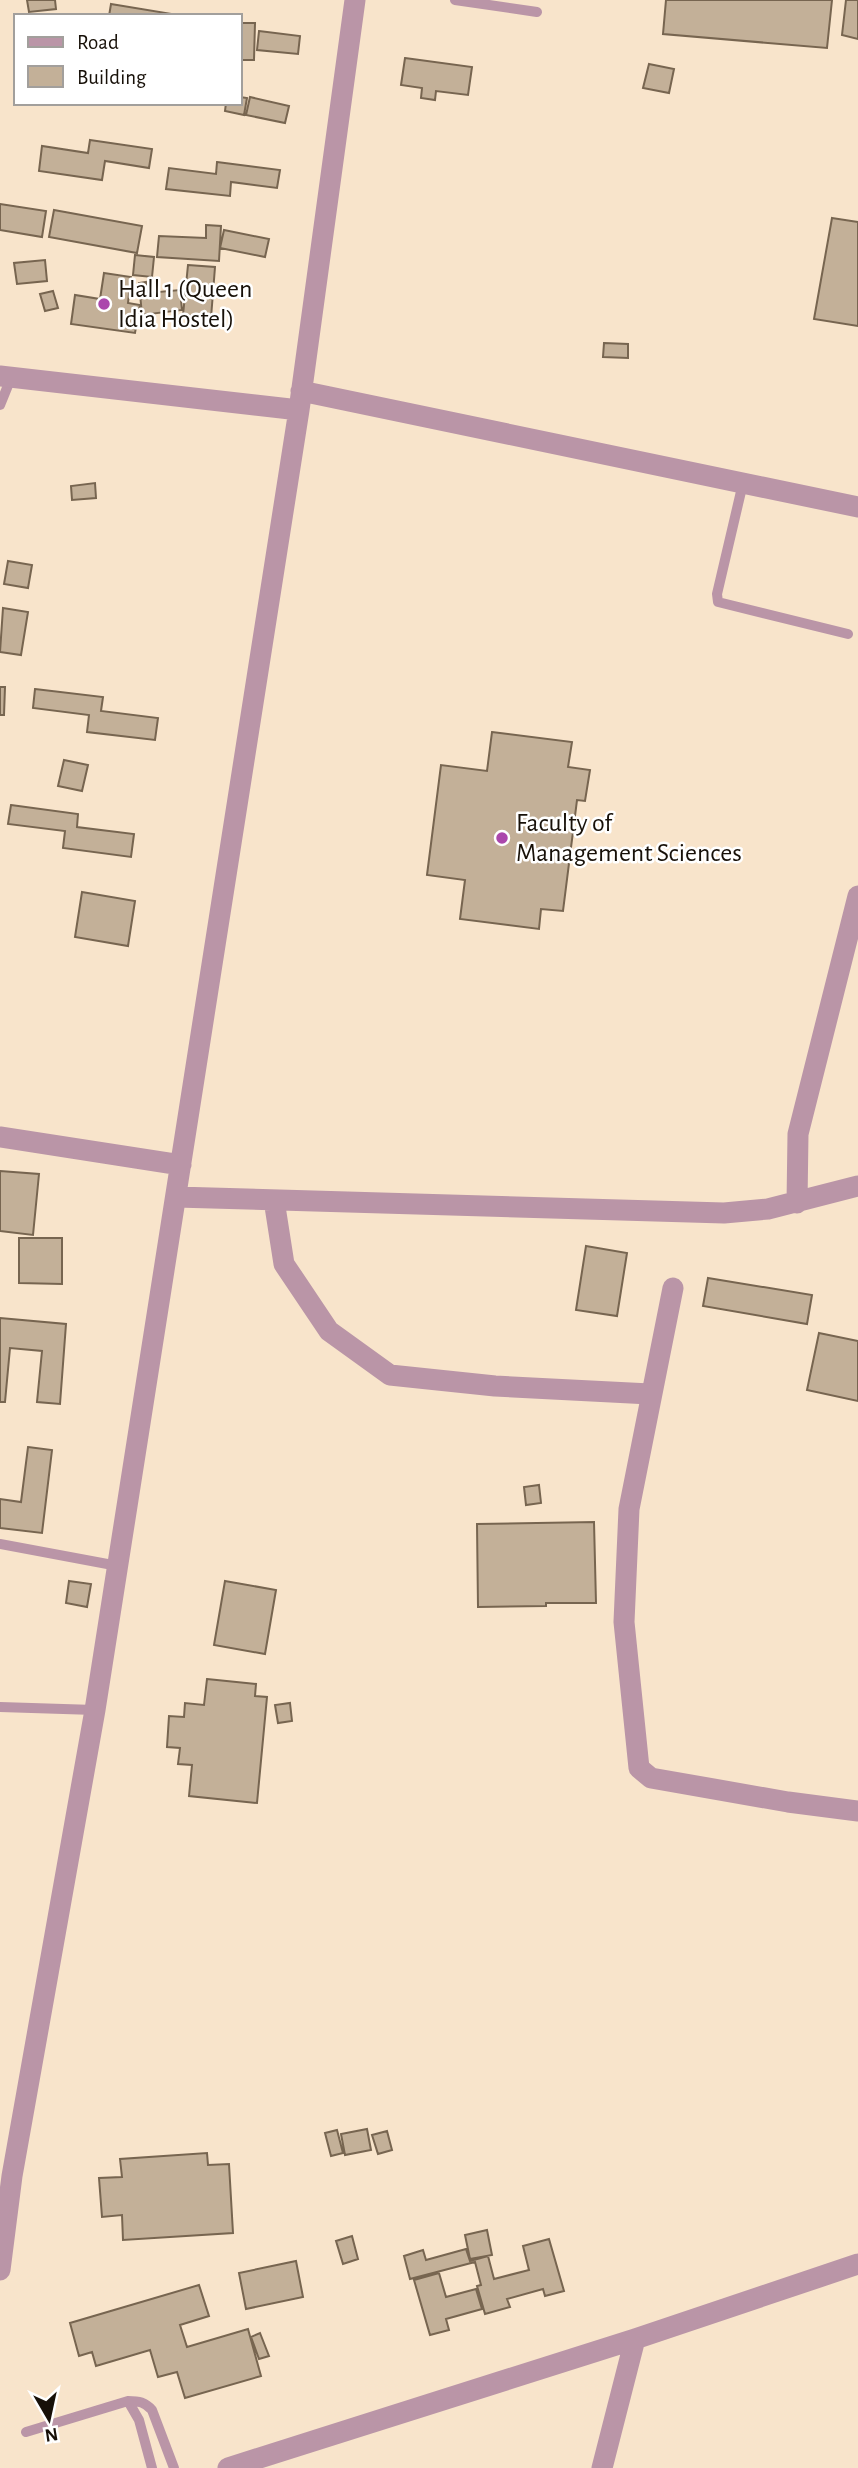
<svg xmlns="http://www.w3.org/2000/svg" width="858" height="2468" font-family="'Alegreya Sans',sans-serif">
  <style>
    .building { fill: #c3b098; stroke: #776550; stroke-width: 2 }
    .lines { fill: none; stroke-linecap: round; stroke-linejoin: round }
    .service { stroke: #ba95a7; stroke-width: 10 }
    .minor { stroke: #ba95a7; stroke-width: 21 }
    .poi-dot { fill: #ab47ac; stroke: #fff; stroke-width: 2.5 }
    .labels { text-anchor: middle; dominant-baseline: central; stroke-width: 5; stroke-linejoin: round; paint-order: stroke }
    .poi-label { font-size: 26px; fill: #171008; stroke: #fff; text-anchor: start }
  </style>
  <rect width="100%" height="100%" fill="#f8e4cb"/>
  <path class="building" d="M27,0H55L56,9L29,12Z
    M666,0H832L827,48L663,34Z
    M846,0H858V39L842,35Z
    M111,4L172,14V16H109Z
    M240,23H255L254,60H240Z
    M259,31L300,36L298,54L257,50Z
    M405,58L472,67L468,95L436,91L435,100L421,98L422,88L401,85Z
    M649,64L674,69L669,93L643,88Z
    M240,97L247,98L244,115L225,111L226,103H240Z
    M250,97L289,106L285,123L246,115Z
    M90,140L152,149L149,168L105,161L102,180L39,171L42,146L88,153Z
    M217,162L280,170L277,188L231,182L230,196L166,189L169,168L216,174Z
    M0,204L46,211L42,237L0,230Z
    M54,210L142,226L137,253L49,237Z
    M832,218L858,222V326L814,319Z
    M206,225L221,226L219,261L157,257L159,236L206,238Z
    M224,230L269,239L265,257L220,248Z
    M135,255L154,257L152,277L133,275Z
    M45,260L47,281L17,284L14,263Z
    M188,265L215,267L211,318L183,315Z
    M104,273L131,277L128,303L140,305L135,333L71,324L75,295L100,299Z
    M146,282L148,293L180,290L182,310L142,315L139,283Z
    M53,291L58,308L45,311L40,294Z
    M604,343L628,344V358L603,357Z
    M95,483L96,498L72,500L71,486Z
    M8,561L32,565L28,588L4,584Z
    M3,608L28,612L21,655L0,652Z
    M0,687H5L4,715H0Z
    M35,689L103,697L101,711L158,718L155,740L87,732L89,715L33,708Z
    M492,732L572,742L568,767L590,770L585,801L577,800L563,911L541,909L539,929L460,919L465,880L427,875L441,765L487,771Z
    M64,760L88,765L82,791L58,786Z
    M11,805L78,814L77,827L134,834L131,857L63,848L65,831L8,824Z
    M82,892L135,901L128,946L75,937Z
    M0,1171L39,1174L33,1235L0,1231Z
    M19,1238H62V1284L19,1283Z
    M586,1246L627,1253L617,1316L576,1310Z
    M708,1278L812,1295L807,1324L703,1306Z
    M0,1318L66,1324L60,1404L37,1402L42,1351L10,1348L5,1402H0Z
    M819,1333L858,1341V1401L807,1390Z
    M28,1447L52,1450L42,1533L0,1528V1499L21,1502Z
    M539,1485L541,1503L526,1505L524,1487Z
    M594,1522L596,1603H546V1606L478,1607L477,1524Z
    M69,1581L91,1584L87,1607L66,1603Z
    M225,1581L276,1590L265,1654L214,1645Z
    M207,1679L256,1684L255,1696L267,1697L257,1803L189,1796L192,1765L178,1764L180,1748L167,1747L169,1716L184,1717L185,1703L204,1705Z
    M290,1703L292,1721L278,1723L275,1705Z
    M367,2129L371,2150L345,2155L341,2134Z
    M337,2130L343,2153L331,2156L325,2133Z
    M387,2131L392,2150L378,2154L372,2135Z
    M207,2153L208,2165L229,2164L233,2233L123,2240L122,2215L102,2217L99,2178L122,2177L120,2159Z
    M487,2230L492,2255L470,2259L465,2235Z
    M352,2236L358,2259L343,2264L336,2241Z
    M549,2239L564,2291L545,2296L543,2289L507,2299L510,2307L485,2314L477,2286L481,2285L475,2262L410,2279L404,2256L423,2250L426,2260L466,2249L470,2261L488,2256L494,2279L529,2270L523,2246Z
    M296,2261L303,2297L246,2309L239,2273Z
    M439,2273L446,2297L476,2289L482,2309L446,2319L449,2330L430,2335L414,2280Z
    M199,2285L209,2316L180,2325L187,2347L248,2329L261,2376L185,2398L177,2372L158,2377L150,2350L96,2366L92,2352L79,2356L70,2323Z
    M260,2333L269,2356L259,2359L251,2337Z"/>
  <g class="lines">
    <path class="service" d="M455,0L537,12
      M0,405L11,378
      M743,483L717,594L718,602L848,634
      M0,1544L118,1566
      M0,1707L95,1710
      M128,2401L139,2420L152,2468
      M26,2432L128,2401C139,2401 145,2402 152,2410L174,2468"/>
    <path class="minor" d="M0,376L299,410
      M301,391L858,507
      M0,1137L181,1165
      M176,1197L724,1213L768,1209L858,1186
      M274,1200L284,1264L329,1331L390,1375L495,1386L650,1394
      M797,1203L798,1134L858,896
      M673,1288L629,1509L624,1622L639,1768L651,1778L788,1802L858,1811
      M0,2270L12,2176L95,1710L299,410L355,0
      M228,2468L635,2339L858,2264
      M602,2468L635,2339"/>
  </g>
  <g class="poi-dot">
    <circle cx="104" cy="304" r="7"/>
    <circle cx="502" cy="838" r="7"/>
  </g>
  <g class="labels">
    <g class="poi-label">
      <text x="118" y="289">Hall 1 (Queen<tspan x="118" dy="30">Idia Hostel)</tspan></text>
      <text x="516" y="823">Faculty of<tspan x="516" dy="30">Management Sciences</tspan></text>
    </g>
  </g>
  <rect x="14" y="14" width="228" height="91" fill="#ffffff" stroke="#a29f9c" stroke-width="2"/>
  <rect x="28" y="37" width="35" height="10" fill="#ba95a7" stroke="#a29f9c" stroke-width="2"/>
  <text x="77" y="49" font-size="21" fill="#171008">Road</text>
  <rect x="28" y="66" width="35" height="21" fill="#c3b098" stroke="#a29f9c" stroke-width="2"/>
  <text x="77" y="84" font-size="21" fill="#171008">Building</text>
  <g transform="translate(49 2419) rotate(171)" stroke="#ffffff" stroke-width="5" paint-order="stroke">
  <path d="M0-5L12 26L0 18L-12 26Z" fill="#171008"/>
  <text y="-10" font-size="19" font-weight="bold" text-anchor="middle" fill="#171008">N</text>
  </g>
</svg>
